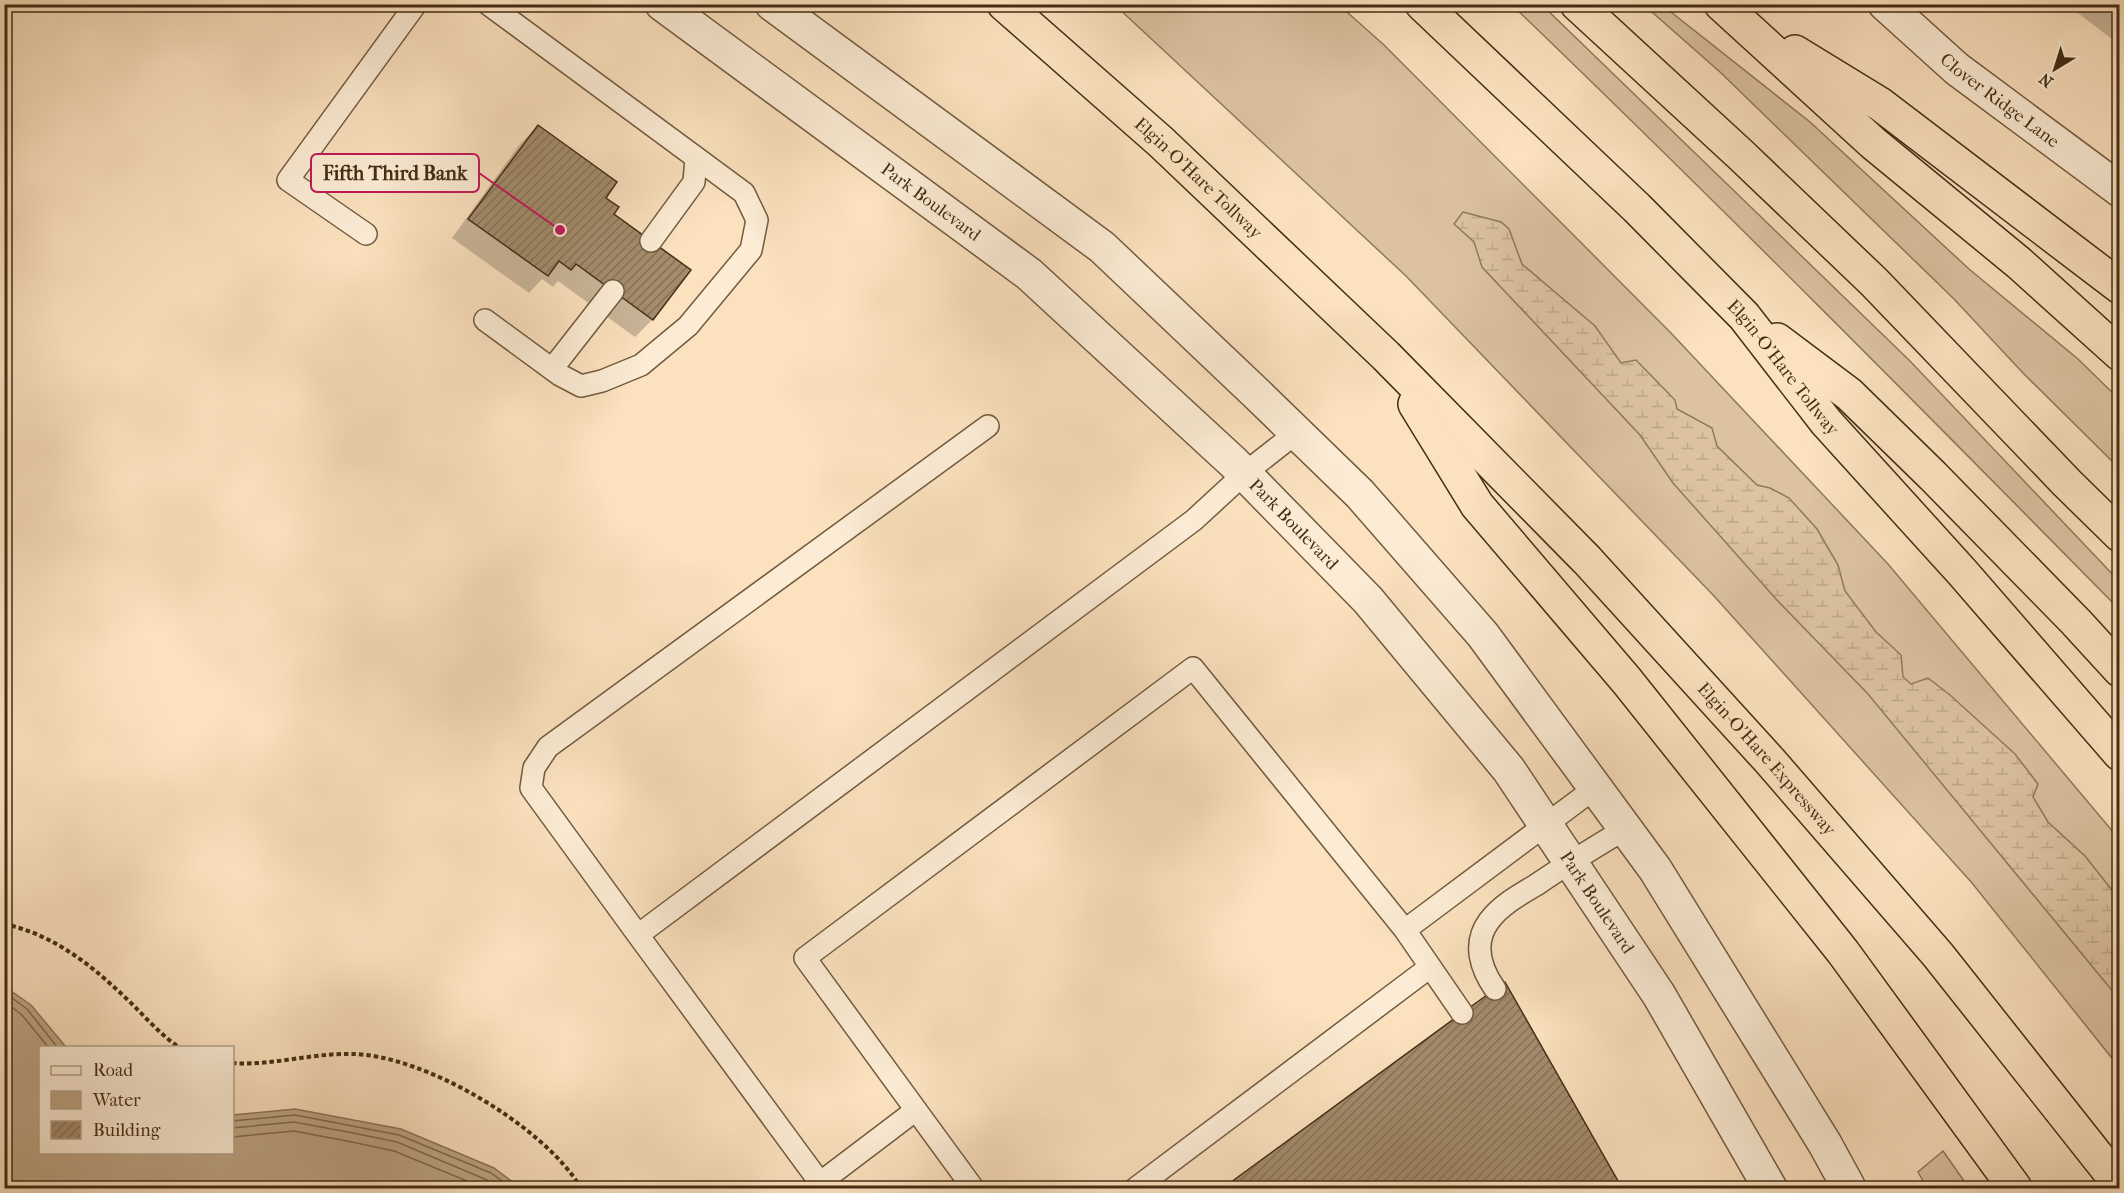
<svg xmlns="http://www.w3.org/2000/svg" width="2124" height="1193" font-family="'IM FELL French Canon',serif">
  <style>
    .grass { fill: #dcc2a1; stroke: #90785a; stroke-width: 1.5 }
    .wetland { fill: url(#wetland-marsh); stroke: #90785a; stroke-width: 1.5 }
    .water { fill: #bda484; stroke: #8d7457; stroke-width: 1.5 }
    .shadow { fill: #0003 }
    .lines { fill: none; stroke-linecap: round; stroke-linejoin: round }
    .shore { stroke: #80684c; stroke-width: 1.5 }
    .building { fill: url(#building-hatch); stroke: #442d14; stroke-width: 1.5 }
    .service-casing { stroke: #725a3e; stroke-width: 24 }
    .minor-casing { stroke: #725a3e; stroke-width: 36 }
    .tertiary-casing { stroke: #725a3e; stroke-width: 36 }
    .motorway-casing { stroke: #442d14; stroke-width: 36 }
    .path { stroke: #442d14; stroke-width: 4; stroke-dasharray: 4.5 3; stroke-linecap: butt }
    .service { stroke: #fcecd5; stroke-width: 21 }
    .minor { stroke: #fcecd5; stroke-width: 33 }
    .tertiary { stroke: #fcecd5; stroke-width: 33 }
    .motorway { stroke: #fbe1be; stroke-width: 33 }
    .labels { text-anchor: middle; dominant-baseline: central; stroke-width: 4.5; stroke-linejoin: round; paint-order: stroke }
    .street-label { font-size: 18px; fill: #442d14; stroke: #fcecd5 }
    .leader { fill: none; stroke: #c2185b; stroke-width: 2 }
    .callout-dot { fill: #c2185b; stroke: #fcecd5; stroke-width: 2 }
    .callout { fill: #fcecd5; stroke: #c2185b; stroke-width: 2 }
    .callout-label { font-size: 20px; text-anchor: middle; font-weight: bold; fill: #442d14 }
  </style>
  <defs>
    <pattern id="wetland-marsh" width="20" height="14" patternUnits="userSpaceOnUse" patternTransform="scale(1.5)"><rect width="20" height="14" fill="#dcc2a1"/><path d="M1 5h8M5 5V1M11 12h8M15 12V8" fill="none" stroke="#bea78a"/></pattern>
    <pattern id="building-hatch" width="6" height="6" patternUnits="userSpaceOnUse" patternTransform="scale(1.5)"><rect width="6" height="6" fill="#a38b6c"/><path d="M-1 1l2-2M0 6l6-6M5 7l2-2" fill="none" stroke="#867258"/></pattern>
  </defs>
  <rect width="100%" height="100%" fill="#fbe1be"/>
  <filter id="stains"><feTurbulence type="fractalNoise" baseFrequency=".00333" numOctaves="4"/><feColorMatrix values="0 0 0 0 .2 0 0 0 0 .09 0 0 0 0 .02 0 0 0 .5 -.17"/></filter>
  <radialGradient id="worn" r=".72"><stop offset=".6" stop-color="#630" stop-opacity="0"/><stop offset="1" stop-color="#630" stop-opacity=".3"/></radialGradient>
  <path class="grass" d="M1115,5H1339L1384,45L1670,332L1888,564L2119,839V1067L1972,883L1714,596L1406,276Z
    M1512,5H1542L1910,361L2119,581V609C1919,406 1718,203 1512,5Z
    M1644,5H1662L1810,122L1969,269L2078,359L2119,399V468L2023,373L1954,299L1720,72Z
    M1943,1151L1969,1188H1927L1918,1172Z"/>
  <path class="wetland" d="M1463,212L1501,222L1509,229L1522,264L1595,326L1621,363L1636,360L1675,400L1677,409L1712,428L1717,446L1757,485L1770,488L1789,498L1817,529L1838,565L1845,591L1876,632L1901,655L1903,677L1911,684L1928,678L1950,695L2015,754L2038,784L2033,797L2048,822L2085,856L2119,899V999L1868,694L1776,599L1673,483L1640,435L1482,267L1474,242L1454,224Z"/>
  <path class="water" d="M4,986L31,1005L66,1047L40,1048V1152H232L233,1115L295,1109L401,1129L494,1168L521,1188H5Z"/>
  <path class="shadow" d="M2066,4H2120V45Z
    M538,126L604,198L612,214L688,270L652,320L635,337L558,281L553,287L542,279L529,293L452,238L520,144Z
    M1504,985L1620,1188H1226Z"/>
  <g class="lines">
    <path class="shore" d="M4,992L27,1009L58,1048
      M4,1001L22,1015L49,1048
      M232,1121L295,1115L399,1135L491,1173L512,1188
      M232,1128L294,1122L353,1133L397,1142L487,1180L499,1188
      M232,1137L294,1131L352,1142L394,1151L484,1188"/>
  </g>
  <path class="building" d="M2107,4H2120V14Z
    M538,125L617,182L606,198L619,207L614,214L691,270L653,320L576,264L571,270L559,261L548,276L468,219Z
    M1505,982L1622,1188H1223L1462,1013Z"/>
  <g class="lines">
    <defs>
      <path id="service" d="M366,234L288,180L416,4
        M651,241L694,182L696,158
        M485,320L560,375L581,386L602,381L641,365L688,326L751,250L757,220L744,193L488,4
        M552,369L613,291
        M638,935L531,788L534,768L548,747L988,426
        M1495,989C1481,969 1472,944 1489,921C1501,905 1519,895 1536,885C1565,865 1595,847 1625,829
        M1462,1013L1405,930L1595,788
        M813,1188L916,1110
        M824,1188L638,935L1194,520L1245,473L1296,433
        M973,1188L805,958L1193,668L1405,930
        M1136,1188L1430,967"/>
      <g id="minor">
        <path id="s1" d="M1885,4L1957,69L2120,190"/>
      </g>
      <g id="tertiary">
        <path id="s2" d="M662,4L1029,274L1234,463L1368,600L1509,770L1659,995L1770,1188"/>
        <path d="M772,4L1102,247L1258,395L1360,494L1483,635L1655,869L1825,1144L1849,1188"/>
      </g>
      <g id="motorway">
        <path id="s3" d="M1004,4L1161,142L1386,356L1587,560L1770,761L1938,955L2120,1185"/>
        <path id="s4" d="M1422,4L1637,208L1744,316L1826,422L1962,572L2120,754"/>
        <path d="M1577,4L1741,155L1874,282L2067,483L2120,535"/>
        <path d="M1721,4L1873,143L2019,263L2120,354"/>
        <path d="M1795,52L1880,104L2120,287"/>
        <path d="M1777,340L1849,394L1933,476L2076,622L2120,670"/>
        <path d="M1415,404L1477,505L1627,681L1843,952L2015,1188"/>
      </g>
    </defs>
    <use href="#service" class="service-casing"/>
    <use href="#minor" class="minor-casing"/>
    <use href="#tertiary" class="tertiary-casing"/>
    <use href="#motorway" class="motorway-casing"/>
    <path class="path" d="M4,924C56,935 95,968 132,1004C147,1019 162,1036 180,1048
      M232,1063C272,1066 311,1053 351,1054C423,1054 544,1126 581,1188"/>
    <use href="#service" class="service"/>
    <use href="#minor" class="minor"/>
    <use href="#tertiary" class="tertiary"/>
    <use href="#motorway" class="motorway"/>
  </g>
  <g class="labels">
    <g class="street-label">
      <text stroke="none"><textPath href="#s1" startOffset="150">Clover Ridge Lane</textPath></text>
      <text stroke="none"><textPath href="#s3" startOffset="261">Elgin-O'Hare Tollway</textPath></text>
      <text stroke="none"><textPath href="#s2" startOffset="334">Park Boulevard</textPath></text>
      <text stroke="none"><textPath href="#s4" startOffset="513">Elgin-O'Hare Tollway</textPath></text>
      <text stroke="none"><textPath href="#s2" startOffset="820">Park Boulevard</textPath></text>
      <text stroke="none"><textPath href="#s3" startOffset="1074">Elgin-O'Hare Expressway</textPath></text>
      <text stroke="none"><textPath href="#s2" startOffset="1306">Park Boulevard</textPath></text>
    </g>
  </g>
  <path class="leader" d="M560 230L479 173"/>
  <circle class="callout-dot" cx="560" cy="230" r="6"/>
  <rect class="callout" x="311" y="154" width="168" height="38" rx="6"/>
  <g class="callout-label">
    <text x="395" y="180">Fifth Third Bank</text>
  </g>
  <rect width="2124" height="1193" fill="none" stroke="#fbe1be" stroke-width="24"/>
  <rect x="6" y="6" width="2112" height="1181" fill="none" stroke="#442d14" stroke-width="3"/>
  <rect x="12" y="12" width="2100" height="1169" fill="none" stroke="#442d14" stroke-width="1.5"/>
  <rect x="39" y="1046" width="195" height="108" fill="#fcecd5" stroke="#b2a088" stroke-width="1.5"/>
  <rect x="51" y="1066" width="30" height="9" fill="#fcecd5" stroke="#b2a088" stroke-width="1.5"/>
  <text x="93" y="1076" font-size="18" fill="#442d14">Road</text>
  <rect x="51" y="1091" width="30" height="18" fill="#bda484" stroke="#b2a088" stroke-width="1.5"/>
  <text x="93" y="1106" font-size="18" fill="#442d14">Water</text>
  <rect x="51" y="1121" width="30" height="18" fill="url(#building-hatch)" stroke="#b2a088" stroke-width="1.5"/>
  <text x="93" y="1136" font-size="18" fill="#442d14">Building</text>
  <g transform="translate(2055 69) rotate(218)" stroke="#fcecd5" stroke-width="4.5" paint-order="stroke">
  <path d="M0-4.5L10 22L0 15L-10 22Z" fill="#442d14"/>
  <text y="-9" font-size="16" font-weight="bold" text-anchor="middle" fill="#442d14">N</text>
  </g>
  <rect width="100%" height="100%" filter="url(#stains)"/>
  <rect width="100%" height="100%" fill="url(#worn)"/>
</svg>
